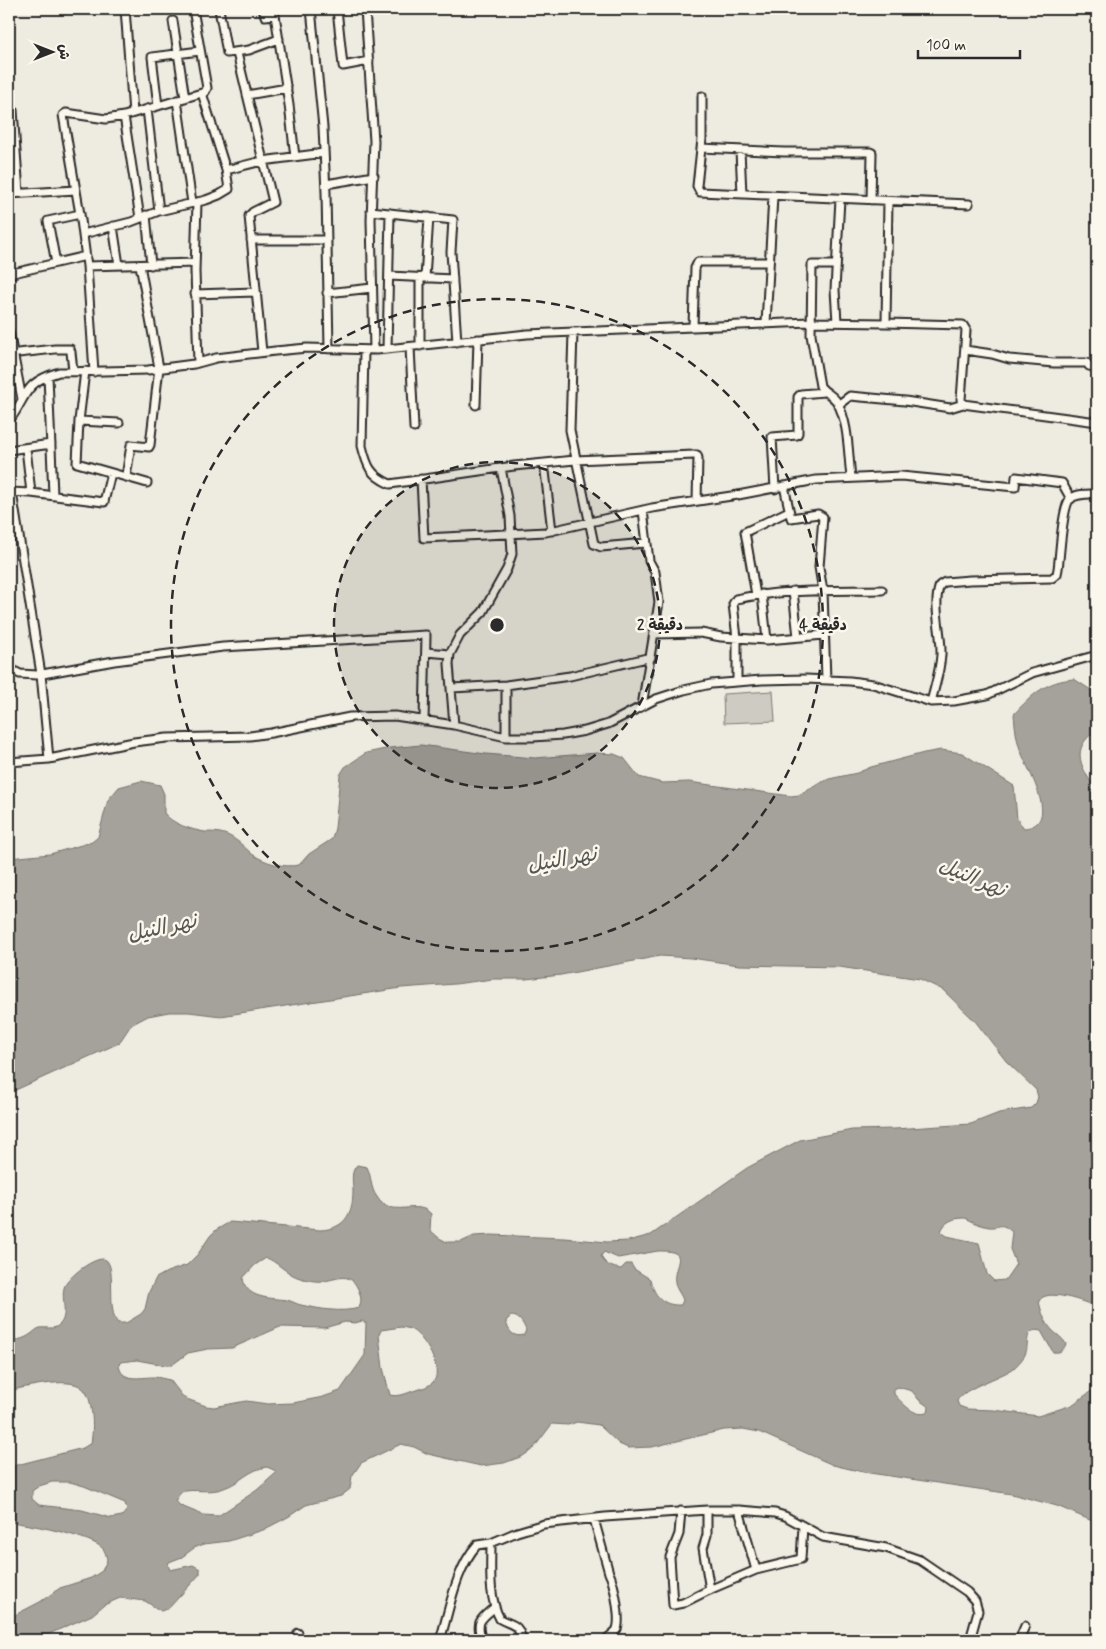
<svg xmlns="http://www.w3.org/2000/svg" width="1106" height="1649" font-family="Mynerve,'Playpen Sans Arabic',sans-serif">
  <style>
    .green { fill: #cecbc2; stroke: #7c7b76 }
    .water { fill: #a4a29a; stroke: #74726e; fill-rule: evenodd }
    .lines { fill: none; stroke-linecap: round; stroke-linejoin: round }
    .minor-casing { stroke: #2b2b2b; stroke-width: 11 }
    .minor { stroke: #fbf7ec; stroke-width: 7 }
    .ring { fill: none; stroke: #2b2b2b; stroke-width: 2.5; stroke-dasharray: 9 6 }
    .labels { text-anchor: middle; dominant-baseline: central; stroke-width: 5; stroke-linejoin: round; paint-order: stroke }
    .water-label { font-size: 21px; font-style: italic; fill: #555552; stroke: #fbf7ec }
    .centre { fill: #2b2b2b; stroke: #fbf7ec; stroke-width: 2.5 }
    .ring-label { font-size: 15px; text-anchor: middle; font-weight: bold; fill: #2b2b2b; stroke: #fbf7ec; stroke-width: 5; stroke-linejoin: round; paint-order: stroke }
  </style>
  <rect width="100%" height="100%" fill="#eeebe0"/>
  <filter id="ink" filterUnits="userSpaceOnUse"><feTurbulence type="fractalNoise" baseFrequency=".02" numOctaves="2"/><feDisplacementMap in="SourceGraphic" scale="10" xChannelSelector="R" yChannelSelector="G"/><feConvolveMatrix kernelMatrix="1 2 1 2 8 2 1 2 1" color-interpolation-filters="sRGB"/></filter>
  <g filter="url(#ink)">
    <path class="green" d="M773,691L775,721L724,723L723,694Z"/>
    <path class="water" d="M1074,679L1094,692L1097,697V730C1068,749 1082,769 1097,791V1307C1085,1302 1046,1287 1039,1301C1041,1312 1045,1322 1052,1330C1057,1335 1063,1338 1066,1344C1063,1351 1060,1353 1053,1352L1041,1331C1024,1327 1029,1343 1026,1352C1025,1357 1018,1364 1014,1368C1000,1378 963,1388 957,1401L959,1406L967,1409L994,1410L1038,1416L1072,1405L1097,1387V1523L1057,1506L1012,1494L863,1472L833,1465L759,1432L743,1429L724,1430L652,1447L628,1448L619,1444L599,1425L577,1422L568,1425L552,1424L533,1449L523,1456L504,1463L481,1466L428,1454L414,1447L401,1444L361,1463L352,1476L350,1489L341,1496L306,1505L288,1517L263,1530L229,1541L204,1544L194,1548L182,1557L169,1562L168,1565L170,1570L193,1565L200,1569V1574L168,1609L161,1611L145,1601L120,1598L104,1605L92,1615L49,1634L29,1640H9V1618L40,1602L60,1588L91,1578L102,1571L107,1560C106,1554 105,1550 100,1546C83,1535 30,1524 9,1522V1467L83,1448L91,1443C93,1431 93,1420 91,1408C90,1401 88,1392 81,1387C68,1377 24,1387 9,1391V1340C16,1341 24,1339 31,1334C34,1332 36,1329 40,1328C46,1327 54,1330 59,1325C69,1316 61,1300 64,1288C66,1278 97,1254 106,1260C117,1268 106,1311 118,1323H126L141,1314L145,1309L149,1292L156,1278L167,1272L187,1265L198,1254L210,1236L216,1230L230,1222L320,1230C344,1229 353,1215 353,1191C353,1182 350,1172 357,1165L367,1167C372,1177 370,1188 377,1197C391,1220 418,1198 431,1214L430,1230L439,1238L447,1242H461L474,1236L491,1235L564,1238L607,1242L628,1241L651,1235L747,1168L800,1140L852,1130L894,1129L971,1124L999,1113L1031,1108L1036,1103L1038,1097L1036,1090L1006,1061L975,1021L943,990L920,979L839,967L739,965L691,958L660,956L561,975L526,979H493L455,984L401,988L221,1016L189,1012H169L148,1016L131,1025L119,1043L9,1093V858L50,854L92,842L98,837L108,800L119,787L141,781L160,785L164,794V813C172,824 192,830 205,832C211,832 218,832 224,834C235,837 244,847 252,854C265,863 284,868 299,865L309,854L332,839L335,828L340,775L345,767L366,753L390,748L421,745L486,754L535,758L597,753L614,754L624,758L639,777L662,783L689,782L791,796L799,795L820,783L829,779L857,773L871,767L924,753L941,750L962,753L1014,786L1017,819L1024,828C1063,825 1026,768 1020,749C1016,738 1015,726 1014,714C1033,694 1046,681 1074,679ZM965,1218C972,1221 981,1226 989,1227C1001,1228 1000,1221 1012,1232L1010,1249L1016,1264L1005,1280L994,1281L987,1274L979,1243L947,1236L941,1232C944,1221 954,1218 965,1218ZM658,1251C693,1250 672,1265 675,1282C675,1288 681,1294 683,1300L681,1305C662,1306 654,1295 650,1279L634,1269L631,1264H626L621,1269C612,1268 604,1264 601,1256L604,1252L618,1258ZM266,1258C275,1260 288,1275 300,1278C307,1280 316,1282 324,1281C338,1279 350,1271 358,1289C361,1296 362,1300 359,1308C341,1313 319,1309 301,1305C296,1304 292,1301 287,1300C271,1298 245,1299 243,1278L255,1265ZM511,1316C519,1316 523,1323 526,1330L524,1335C513,1338 508,1331 506,1321ZM362,1321L366,1323L365,1355L340,1391L323,1397L293,1403L268,1404L246,1401L214,1407L206,1406L184,1398L170,1380C164,1379 159,1377 153,1377C141,1377 120,1383 119,1364L121,1362L137,1360L164,1365H172L188,1353L208,1349L232,1348L280,1327L324,1328L345,1322L355,1323ZM401,1327C405,1328 409,1328 412,1330C424,1337 443,1368 434,1381C429,1387 420,1389 413,1391C405,1394 398,1397 390,1395L383,1368L379,1335L381,1330ZM898,1387L912,1391L919,1400L929,1407L928,1412C916,1419 902,1403 894,1394V1389ZM267,1467L274,1470L276,1473L257,1490L218,1516L203,1515L181,1506L175,1501L181,1492C194,1488 210,1494 224,1488C240,1483 249,1469 267,1467ZM52,1482H70L84,1486L125,1503L127,1510L122,1516L111,1518L82,1510L39,1505L32,1499V1491L39,1486Z"/>
    <g class="lines">
      <defs>
        <path id="minor" d="M125,9L133,113
          M219,9L227,53L249,50L279,39
          M263,9L265,16L275,15L289,105L295,157
          M311,9L323,127L326,193L329,349
          M337,9L343,66L369,61
          M365,9L374,141L371,220L374,350
          M173,21L185,98
          M237,53L273,202L253,212L249,216L262,352
          M247,95L287,88
          M702,96V139L697,186L700,192L969,204
          M177,100L192,203
          M158,106L152,57L200,51
          M147,109L159,211
          M13,110L19,193
          M124,116L140,218
          M701,148L784,152H870L872,153L871,200
          M740,150L742,194
          M226,170L262,161L324,153
          M326,184L374,176
          M9,194L76,190
          M197,202L195,271L198,363
          M371,211L453,220L451,252L457,342
          M146,215L151,265
          M113,226L119,265
          M83,234L131,222L159,211L206,200L219,195L229,189L226,170L202,93
          M251,240H327
          M56,263L48,221L80,214
          M836,265H812L811,335L820,386C825,393 833,395 837,402C849,423 848,454 851,477
          M87,266L195,263
          M9,274L86,256
          M389,276L453,279
          M425,278L429,217
          M327,293L372,288
          M195,294L255,292
          M837,322L835,290L840,199
          M886,323L888,201
          M766,324L773,196
          M693,326L695,268L698,262H769
          M9,331L22,399
          M573,332L570,430L594,544L601,547L646,543
          M420,346V278
          M410,347L414,428
          M387,349L390,213
          M965,350L992,354L1009,359L1054,363H1087L1089,366L1097,368
          M364,351L362,446C367,466 370,475 390,484L514,466L575,460L694,455H697L698,458L697,501
          M9,354L55,349H70L71,352L73,371
          M85,371L79,421L77,463L147,483
          M94,372L87,266L81,220L63,115L66,113L106,119L124,116L205,92L207,88L193,9
          M48,376L53,495
          M476,405L478,339
          M838,405L850,396L905,401L950,408L963,404
          M9,421C28,396 22,383 59,372L148,370L194,364L216,358L275,351L307,348L377,350L527,334L810,322L886,323L963,325L966,330L961,400L963,404L1097,422
          M79,421L119,423
          M26,448L31,493
          M9,450L51,444
          M544,463L552,531
          M126,477L131,445L149,447L150,445L159,368L140,265
          M421,479L424,538L546,532L652,508L738,495L816,480L901,476L1015,487L1016,477L1062,483L1071,499
          M784,486L791,518L818,514L823,517L819,567L823,591L826,680
          M775,489L772,437L797,435L798,433V397L801,394L824,392
          M9,492L31,493L104,502L111,473
          M12,492L41,674L49,759
          M793,591L798,637
          M762,594L767,640
          M756,595L745,532L789,511
          M655,634L701,633L721,637L767,640L824,635
          M426,652L450,654
          M9,665L14,671L20,674L37,675L114,661L223,647L426,635L424,721
          M737,682V638L733,604L736,599C784,589 833,591 882,590
          M452,688L506,685L570,676L651,657
          M931,702C935,686 940,671 941,655C942,634 932,604 940,585L945,582L970,580L1052,578L1057,574L1058,569C1060,556 1062,507 1070,499C1077,493 1089,494 1097,494
          M642,706L659,602L655,572L649,561L643,510
          M454,725L449,664L450,654L460,635L483,612L507,569L512,554L510,516L501,468
          M506,737V685
          M9,762L49,759L134,742L167,738L250,736L271,733L350,717L395,716L454,725L506,737H533L563,735L585,731L608,724L656,699L684,690L711,684L762,680L806,679L850,681L873,684L931,702L954,701L987,695L1032,673L1097,655
          M707,1510V1535L703,1548L710,1590
          M739,1510L756,1570L801,1559L803,1526
          M681,1511L679,1534L670,1557L673,1605L683,1603L709,1590L756,1570
          M594,1519L609,1573C614,1582 621,1619 617,1629C615,1633 609,1636 606,1640
          M491,1543C491,1568 488,1597 500,1619C513,1626 518,1623 522,1640
          M298,1633L300,1640
          M440,1640C450,1609 455,1570 477,1545L491,1543L517,1532L544,1524L605,1517L707,1510H739L775,1513L785,1516L823,1537L886,1548L920,1560L967,1592L975,1601L978,1611L970,1640
          M482,1640C475,1621 481,1619 495,1607
          M1019,1640L1025,1626"/>
      </defs>
      <use href="#minor" class="minor-casing"/>
      <use href="#minor" class="minor"/>
    </g>
  </g>
  <circle cx="497" cy="625" r="163" fill="#2b2b2b" fill-opacity=".12"/>
  <g class="ring">
    <circle cx="497" cy="625" r="163"/>
    <circle cx="497" cy="625" r="326"/>
  </g>
  <g class="labels">
    <g class="water-label">
      <text transform="translate(562 860) rotate(-10)">نهر النيل</text>
      <text transform="translate(972 878) rotate(23)">نهر النيل</text>
      <text transform="translate(162 928) rotate(-12)">نهر النيل</text>
    </g>
  </g>
  <circle cx="497" cy="625" r="8" class="centre"/>
  <g class="ring-label">
    <text x="660" y="630">2 دقيقة</text>
    <text x="823" y="630">4 دقيقة</text>
  </g>
  <rect width="1106" height="1649" fill="none" stroke="#fbf7ec" stroke-width="30"/>
  <rect x="15" y="15" width="1076" height="1619" fill="none" stroke="#2b2b2b" stroke-width="2" filter="url(#ink)"/>
  <g transform="translate(52 52) rotate(90)" stroke="#fbf7ec" stroke-width="4" paint-order="stroke">
  <path d="M0-4L9 19L0 12L-9 19Z" fill="#2b2b2b"/>
  <text y="-8" font-size="14" font-weight="bold" text-anchor="middle" fill="#2b2b2b">ش</text>
  </g>
  <path d="M918 50v8h102v-8" fill="none" stroke="#2b2b2b" stroke-width="2.5"/>
  <text x="926" y="50" font-size="15" fill="#2b2b2b" stroke="#fbf7ec" stroke-width="4" paint-order="stroke">100 m</text>
</svg>
